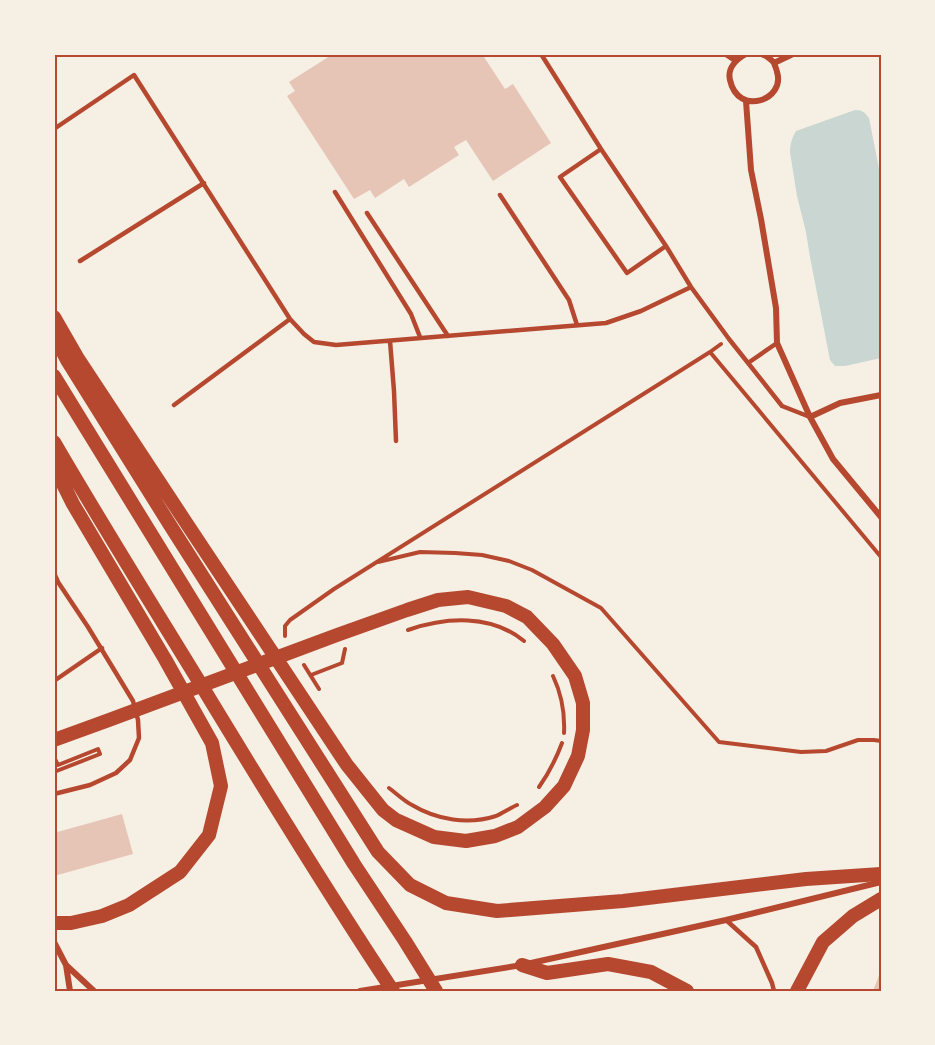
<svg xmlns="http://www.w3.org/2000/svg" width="935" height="1045" font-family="'Fira Sans',sans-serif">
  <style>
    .water { fill: #c9d6d2 }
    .building { fill: #e6c5b7 }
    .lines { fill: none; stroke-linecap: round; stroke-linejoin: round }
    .path { stroke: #b5482f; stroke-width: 4 }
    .service { stroke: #b5482f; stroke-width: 4.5 }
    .minor { stroke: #b5482f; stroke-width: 6 }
    .primary { stroke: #b5482f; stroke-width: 14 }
    .neatline { fill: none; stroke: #b5482f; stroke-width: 2 }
  </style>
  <rect width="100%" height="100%" fill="#f6efe4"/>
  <path class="water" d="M855,110C863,110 865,113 869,118L881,179V358L845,366H835L830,360L810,257L806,232L797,196L790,152C790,144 792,138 796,131Z"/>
  <path class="building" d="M333,54H482L505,89L513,84L551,143L493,181L466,140L454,147L459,155L409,187L404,179L375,198L370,190L354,199L287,96L295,91L289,82Z
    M122,814L133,854L54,876V833Z
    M881,970V991H873Z"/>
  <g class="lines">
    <path class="path" d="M721,344L710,352L881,557
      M378,562L420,552L455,553L482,555L509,561L532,570L601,608L719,742L801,752L826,751L858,740H874L881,741
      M408,630C446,617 491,614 524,641
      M285,636V626L290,620L334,589L710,352
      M304,665L319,689
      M311,675L342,663L345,649
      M553,676C562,695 565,713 564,733
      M54,757L58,765L98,749L100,754L54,772
      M539,787C549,773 556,759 562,743
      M389,788C397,794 404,801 412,805C437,820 468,825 496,816C503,813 510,808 517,805"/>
    <path class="service" d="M541,54L601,149L666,246L691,287L729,339L782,406L810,417
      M54,129L134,75L290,319L304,334L314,342L336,345L606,323L641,311L691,287
      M601,149L560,177L627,273L666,246
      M335,192L411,314L420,337
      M500,195L569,300L577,325
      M367,213L448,336
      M80,261L204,183
      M390,341L394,391L396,441
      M748,363L777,343
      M174,405L290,319
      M54,573L58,582L88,627L133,701L138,720L139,738L130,760L116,773L90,785L54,794
      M54,681L102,648
      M726,920L756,947L772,983L774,991"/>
    <path class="minor" d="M726,54L735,60
      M746,54C737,59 727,68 730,80C738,117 786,100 777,72C777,71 774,63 774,63C771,59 766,56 762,54
      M774,63L793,54
      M746,101L751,170L761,219L776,308L777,343L810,417L833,459L881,517
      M810,417L840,403L881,395
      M54,942L66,965L70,991
      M66,965L94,991
      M360,991L522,965L726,920L881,882"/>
    <path class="primary" d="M54,317L77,357L183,518L347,765L383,810L396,820L434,837L466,841L495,836L518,827L545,807L564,786L578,756L583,730V703L575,676L553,644L527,617L506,606L468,597L438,600L407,610L337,635L109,720L54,740
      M54,335L67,360L170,525L378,852L410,885L446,903L497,911L623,901L806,879L881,874
      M54,376L354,864L405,941L436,991
      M54,442C101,523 151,603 200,683C263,787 326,890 393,991
      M54,466L73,504L165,659L212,743L221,786L209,835L180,872L129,905L102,916L71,923H54
      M522,965L547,973L608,964L651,972L687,991
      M797,991L823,942L853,916L881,899"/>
  </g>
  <rect width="935" height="1045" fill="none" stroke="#f6efe4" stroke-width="111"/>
  <rect x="56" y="56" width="824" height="934" class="neatline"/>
</svg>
